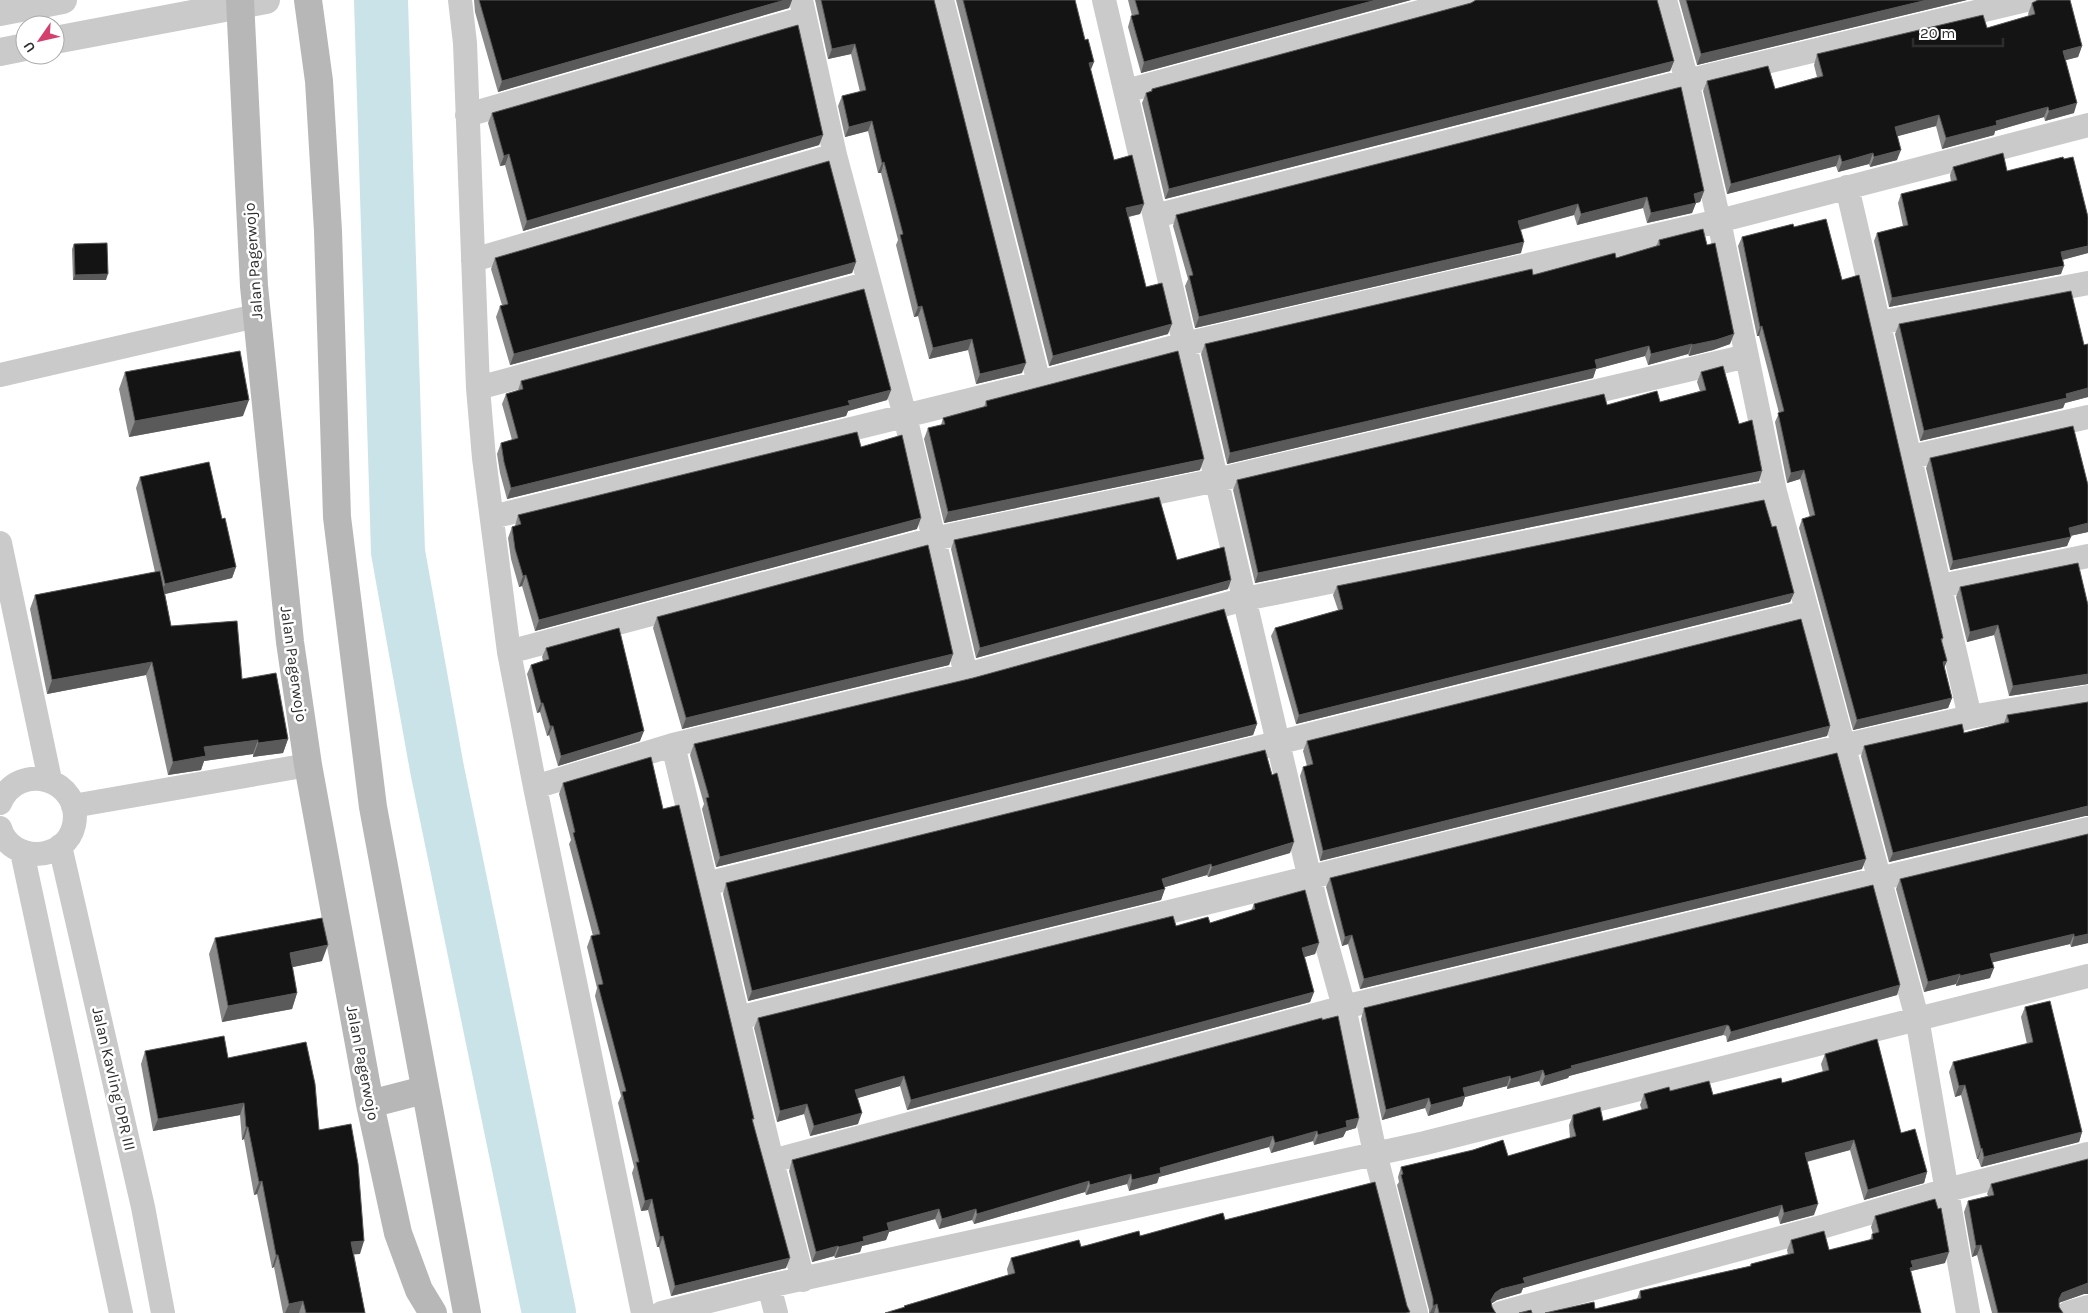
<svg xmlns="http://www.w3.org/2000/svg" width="2088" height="1313" font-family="Karla,sans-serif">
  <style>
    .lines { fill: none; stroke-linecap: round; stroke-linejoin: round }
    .river { stroke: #cae3e8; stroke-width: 54 }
    .minor { stroke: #cacaca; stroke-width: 24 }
    .tertiary { stroke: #cacaca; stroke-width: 28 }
    .secondary { stroke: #b7b7b7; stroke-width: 28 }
    .wall { fill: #8a8a8a }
    .shaded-wall { fill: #5a5a5a }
    .building { fill: #141414; stroke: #5a5a5a }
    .labels { text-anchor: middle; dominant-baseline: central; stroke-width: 5; stroke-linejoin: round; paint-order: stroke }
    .street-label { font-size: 16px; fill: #2d2d2d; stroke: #fff }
  </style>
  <rect width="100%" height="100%" fill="#fff"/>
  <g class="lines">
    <path class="river" d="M381,0L398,552L437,769L549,1313"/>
    <path class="minor" d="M460,0L465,43L478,388L484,458L509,652L535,787L643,1313
      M801,0L835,155L905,416L966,675
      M942,0L1039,383
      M1104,0L1317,909L1344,1007L1375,1153L1416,1313
      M1665,0L1687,81L1719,221L1775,492L1917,1018L1968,1313
      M1126,91L1464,0
      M467,115L805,18
      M1847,187L1970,717
      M1155,216L1687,81L2026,0
      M473,260L835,155
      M1879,323L2088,283
      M0,375L256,316
      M478,388L869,283
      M1911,457L2088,417
      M492,517L1039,383L1185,344L1719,221L2088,125
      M0,543L50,780
      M1941,586L2088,556
      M509,652L933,539L1217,480L1747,356
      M673,745L772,1161L803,1280
      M535,787L673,745L966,675L1245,599L1775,492
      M0,803C19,759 83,780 74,825C66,862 11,864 0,828
      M73,806L308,765
      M60,846L143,1207L163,1313
      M22,852L121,1313
      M706,884L1807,612
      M738,1018L1843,746L1970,717L2088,697
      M772,1161L1344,1007L2088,829
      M769,1286L776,1313
      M662,1313L769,1286L1425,1143L2088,976
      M1501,1313L1825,1226L1947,1190L2088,1154
      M2068,1313L2088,1307"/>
    <path class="tertiary" d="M0,12L63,0
      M55,40L266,0
      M0,52L25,47"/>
    <path class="secondary" d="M240,0L254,286L290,642L308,765L370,1104L398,1233L419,1290L433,1313
      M308,0L319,81L328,231L337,517L373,807L467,1313
      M370,1104L424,1090"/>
  </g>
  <path class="wall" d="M474,0H792L789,8L498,92L475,12Z
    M815,0H934L1022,373L976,384L968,350L929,359L918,316L914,317L896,245L898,240L881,173H878L868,131L845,137L838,106L842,96L860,92L851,54L828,59Z
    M956,0H1075L1091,71L1114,160L1144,204L1140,214L1129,217L1146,287L1168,334L1049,366Z
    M1128,0H1411L1141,73L1128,27L1131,16H1132Z
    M1679,0H1967L1697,65Z
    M1471,3L1674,61L1670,71L1165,199L1142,103L1146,93L1151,91L1152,89Z
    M2032,3L2082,46L2078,57L2065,60L2074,113L2045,121L2044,117L1995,131L1994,135L1942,149L1936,126L1897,136V160L1870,167L1869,164L1838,172L1836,166L1727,194L1703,91L1707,81L1775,89L1817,77L1814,65L1817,54L1987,28L2029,16L2028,14Z
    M492,113L823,135L819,145L523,231L505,165L500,166L488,123Z
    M1953,167L2007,171L2088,253L2062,260L2061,274L1889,307L1874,241L1877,233L1903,226L1898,203L1901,194L1951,182L1950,175Z
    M1704,191L1700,202L1696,203L1692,213L1647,223L1643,208L1577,225L1574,215L1521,230V253L1195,328L1185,286L1188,279L1173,226L1176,215Z
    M1794,227L1842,280L1943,638L1942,642L1944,668L1952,698L1948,708L1853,730L1799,528L1802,519L1810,517L1800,479L1787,483L1775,422L1779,413L1759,336H1757L1738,246L1742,237Z
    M1659,240L1730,344L1713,350L1689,356L1688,354L1648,365L1645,356L1596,369L1593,378L1227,464L1201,354L1205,344L1616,258L1656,246Z
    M74,244L106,280H73L72,249Z
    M495,258L856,262L852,273L510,365L496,317L500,306L502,305L491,269Z
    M1899,324L2084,345L2088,344V397L2065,403L2063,408L1920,441L1895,334Z
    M125,372L243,416L129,437L119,389Z
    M1701,372L1739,424L1759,481L1255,583L1233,490L1237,480L1607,405L1660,402L1700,391L1697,382Z
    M521,381L891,390L887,400L848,411L846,416L507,499L500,473L497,454L501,443L512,440L502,404L506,394L518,390Z
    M986,401L1200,470L944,523L924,439L928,428L941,425L943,418L984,407Z
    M861,447L917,529L535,631L522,586L519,587L511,559L508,538L512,527L515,526L518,515Z
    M1930,458L2088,485V532L2070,536L2067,546L1950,570L1926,468Z
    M140,477L222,519L236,567L232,578L165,594L171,626L242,679L288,739L283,753L253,757V754L204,761L201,770L168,775L146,675L47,694L30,609L35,595L155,572L136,488Z
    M1772,527L1794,593L1790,602L1296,724L1271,636L1275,628L1338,610L1333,595L1337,586Z
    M954,540L1177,560L1228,589L976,658L951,549Z
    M1960,587L2088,605V684L2009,696L1994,635L1967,642L1956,597Z
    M657,617L953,654L949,665L682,729L653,628Z
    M546,648L640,741L558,766L549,735L547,736L540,712L537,713L527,674L531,665L543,661L542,657Z
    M2007,715L2085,816L1889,862L1861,756L1864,746L1964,733L2004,723Z
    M1257,724L1253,735L716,867L702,809L704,804L690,755L694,744Z
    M1830,726L1827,736L1320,861L1300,776L1303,767L1307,766L1303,751L1307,741Z
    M563,783L663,809L753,1122L786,1268L671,1296L659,1247H657L648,1210L641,1211L632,1173L634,1167L618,1103L621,1096L595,996L597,988L587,947L591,936H593L569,844L571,840L559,794Z
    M2088,834V943L2071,947L2070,944L1992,962L1990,978L1956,986V984L1924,992L1896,889L1900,879Z
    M1290,853L1208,877L1207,875L1165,887L1161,900L748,1001L723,894L726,883Z
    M1862,869L1360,989L1348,944L1342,946L1326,887L1330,878Z
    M1254,904L1319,943L1315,954L1304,957L1314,992L1310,1002L907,1110L900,1086L857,1098L858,1124L810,1136L804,1114L777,1122L754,1028L758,1018L1176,926L1210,923L1251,911Z
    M215,938L322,961L292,967L297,993L292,1009L222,1022L209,954Z
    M1900,985L1897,995L1727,1042L1726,1036L1723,1035L1569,1076L1568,1078L1541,1086L1539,1081L1507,1089V1086L1465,1097L1462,1106L1428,1116L1425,1108L1382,1120L1361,1019L1364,1008Z
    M2025,1007L2082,1132L2079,1142L1981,1167L1978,1159H1977L1961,1095L1955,1097L1949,1072L1953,1062L2027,1044L2021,1017Z
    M145,1051L228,1058L319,1130L360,1254H354L365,1313H283L274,1267L272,1268L257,1194L254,1195L244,1139L242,1140L240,1115L153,1131L141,1064Z
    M1825,1054L1901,1133L1927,1172L1924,1183L1864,1200L1850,1150L1807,1162L1814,1215L1780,1224L1778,1216L1523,1288L1521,1293L1497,1300L1492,1303V1307L1495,1312L1496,1313H1429V1310L1397,1185L1399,1182L1398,1177L1401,1167L1508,1156L1570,1138L1569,1125L1573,1115L1603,1121L1642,1110L1640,1105L1644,1094L1670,1091L1713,1095L1782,1083L1823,1072L1821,1064Z
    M1356,1128L1346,1131L1343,1137L1314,1145L1313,1141L1271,1153L1269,1147L1159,1177L1157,1183L1129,1191L1127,1184L1086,1195L1085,1192L974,1224L972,1220L939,1229L935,1219L889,1232L886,1240L862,1246L860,1252L835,1258L834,1256L812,1262L789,1171L792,1160Z
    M1991,1184L2084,1294L2059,1303V1307L2063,1313H1992L1977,1255L1972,1257L1964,1212L1968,1201L1988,1196L1987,1194Z
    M1875,1216L1945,1263L1911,1271V1272L1595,1309L1637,1299L1640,1291L1750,1266L1751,1264L1788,1255L1787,1250L1791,1240L1829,1250L1870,1240L1872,1234H1873L1871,1227Z
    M1225,1220L1407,1306L904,1308V1306L1008,1275L1007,1269L1011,1258L1140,1236Z"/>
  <path class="shaded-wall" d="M785,0H792L789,8L498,92L502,81Z
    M1376,0H1411L1141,73L1144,62Z
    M1927,0H1967L1697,65L1701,54Z
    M855,44L851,54L828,59L832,49Z
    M2082,46L2078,57L2059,62L2063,51Z
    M1674,61L1670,71L1165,199L1169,189Z
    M1094,62L1090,72L1089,63Z
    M2077,103L2074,113L2045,121L2049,111Z
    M2048,107L2044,117L1995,131L1994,135L1942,149L1946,138L1996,121Z
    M1939,115L1936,126L1891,138L1895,127Z
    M872,121L868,131L845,137L849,127Z
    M823,135L819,145L523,231L527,221Z
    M1901,150L1897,160L1870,167L1874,157Z
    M1873,153L1869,164L1838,172L1842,162Z
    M509,154L505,165L500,166L504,156Z
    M1840,155L1836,166L1727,194L1731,184Z
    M884,162L881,173H878L882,163Z
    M1704,191L1700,202L1696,203L1692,213L1647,223L1651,213L1694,194Z
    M1647,197L1643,208L1577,225L1581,214Z
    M1144,204L1140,214L1122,218L1126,208Z
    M1578,204L1574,215L1515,231L1518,221Z
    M1524,242L1521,253L1195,328L1199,317Z
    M2088,246V253L2058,261L2061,252Z
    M856,262L852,273L510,365L514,354Z
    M2064,266L2061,274L1889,307L1892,298Z
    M108,274L106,280H73L75,275Z
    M922,306L918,316L914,317L918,307Z
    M1172,324L1168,334L1049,366L1053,356Z
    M1762,326L1759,336H1757L1760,327Z
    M1734,334L1730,344L1713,350L1689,356L1692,345Z
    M972,339L968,350L929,359L933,348Z
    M1692,344L1688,354L1648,365L1651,354Z
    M1649,346L1645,356L1596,369L1593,378L1227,464L1230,453L1595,360Z
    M1026,363L1022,373L976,384L980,374Z
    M2088,388V397L2065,403L2063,408L1920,441L1924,431Z
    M891,390L887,400L848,411L846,416L507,499L511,488Z
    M249,400L243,416L129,437L135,421Z
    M1204,459L1200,470L944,523L948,512Z
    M1804,470L1800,479L1787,483L1791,473Z
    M1762,471L1759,481L1255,583L1258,573Z
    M921,518L917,529L535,631L539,620Z
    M2088,523V532L2065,537L2069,528Z
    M2071,537L2067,546L1950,570L1953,561Z
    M236,567L232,578L161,595L165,584Z
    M526,575L522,586L519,587L523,576Z
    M1231,580L1228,589L976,658L980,648Z
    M1794,593L1790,602L1296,724L1299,715Z
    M1998,625L1994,635L1967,642L1970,632Z
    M953,654L949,665L682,729L686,718Z
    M1947,661L1943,671V662Z
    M152,662L146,675L47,694L52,680Z
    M2088,674V684L2009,696L2013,686Z
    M1952,698L1948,708L1853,730L1857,720Z
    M541,703H543L540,712L537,713Z
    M1257,724L1253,735L716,867L720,857Z
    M550,726H553L549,735L547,736Z
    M1830,726L1827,736L1320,861L1323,851Z
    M644,731L640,741L558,766L561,756Z
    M288,739L283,753L253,757L258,743Z
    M258,740L253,754L204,761L201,770L168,775L173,762L204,747Z
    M2088,806V816H2085L1889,862L1893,853Z
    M1294,842L1290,853L1208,877L1212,867Z
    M1866,859L1862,869L1360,989L1364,979Z
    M1211,864L1207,875L1158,889L1162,879Z
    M1165,889L1161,900L748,1001L752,991Z
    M2074,934L2070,944L1986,964L1990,954Z
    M2088,934V943L2071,947L2074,937Z
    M1352,935L1348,944L1342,946L1345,937Z
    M1319,943L1315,954L1298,959L1302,948Z
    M328,945L322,961L284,969L290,953Z
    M1994,968L1990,978L1956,986L1960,976Z
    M1960,974L1956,984L1924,992L1928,982Z
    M1900,985L1897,995L1727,1042L1731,1032Z
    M1314,992L1310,1002L907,1110L911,1100Z
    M297,993L292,1009L222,1022L228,1006Z
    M1727,1025L1723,1035L1569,1076L1568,1078L1541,1086L1545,1076L1571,1066Z
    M1543,1070L1539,1081L1507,1089L1511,1079Z
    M904,1076L900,1086L851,1100L855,1090Z
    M1510,1076L1507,1086L1465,1097L1462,1106L1428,1116L1431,1105L1463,1088Z
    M1965,1085L1961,1095L1955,1097L1959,1086Z
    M1429,1098L1425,1108L1382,1120L1386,1110Z
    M244,1103L240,1115L153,1131L158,1119Z
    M807,1104L804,1114L777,1122L780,1111Z
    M862,1113L858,1124L810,1136L814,1126Z
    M1359,1118L1356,1128L1346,1131L1343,1137L1314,1145L1318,1135L1346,1121Z
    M246,1127H248L244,1139L242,1140Z
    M1317,1131L1313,1141L1271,1153L1275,1143Z
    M2082,1132L2079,1142L1981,1167L1984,1157Z
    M1273,1136L1269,1147L1159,1177L1157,1183L1129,1191L1132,1180L1160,1168Z
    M1854,1140L1850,1150L1801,1163L1805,1153Z
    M1982,1148L1978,1159H1977L1981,1149Z
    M1927,1172L1924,1183L1864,1200L1868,1190Z
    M1131,1174L1127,1184L1086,1195L1090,1185Z
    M262,1181L257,1194L254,1195L259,1182Z
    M1089,1181L1085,1192L974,1224L977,1214Z
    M652,1199L648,1210L641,1211L645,1201Z
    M1818,1204L1814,1215L1780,1224L1784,1213Z
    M1782,1205L1778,1216L1523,1288L1521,1293L1497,1300L1491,1304V1300L1495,1293L1523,1278Z
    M939,1209L935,1219L889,1232L886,1240L862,1246L860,1252L835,1258L839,1247L863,1237L887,1223Z
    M976,1209L972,1220L939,1229L942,1219Z
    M663,1236L659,1247H657L660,1237Z
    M364,1241L360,1254L347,1255L351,1242Z
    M1981,1245L1977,1255L1972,1257L1976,1246Z
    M838,1246L834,1256L812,1262L816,1252Z
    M1949,1252L1945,1263L1911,1271L1909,1278H1906L1911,1261Z
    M276,1255H278L274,1267L272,1268Z
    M790,1258L786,1268L671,1296L675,1286Z
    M2088,1283V1294H2084L2058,1303L2059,1299L2062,1293Z
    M303,1301L299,1313H285L289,1304Z
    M1437,1304L1434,1313H1430L1433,1306Z"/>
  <path class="building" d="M479,0H785L502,81Z
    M821,0H934L1026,363L980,374L972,339L933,348L922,306L918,307L900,235L903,234L884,162L882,163L872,121L849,127L842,96L866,90L855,44L832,49Z
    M963,0H1075L1085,40L1088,39L1094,62L1089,63L1114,160L1132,155L1144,204L1126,208L1146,287L1162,283L1172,324L1053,356Z
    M1135,0H1376L1144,62L1131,16L1139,14Z
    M1476,0H1657L1674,61L1169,189L1146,93L1152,91V89L1471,3Z
    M1686,0H1927L1701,54Z
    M2038,0H2070L2082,46L2063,51L2077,103L2049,111L2048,107L1996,121L1997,125L1946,138L1939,115L1895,127L1901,150L1874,157L1873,153L1842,162L1840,155L1731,184L1707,81L1768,66L1775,89L1823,76L1817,54L1983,15L1987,28L2035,14L2032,3Z
    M798,25L823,135L527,221L509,154L504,156L492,113Z
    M1681,87L1704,191L1694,194L1696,203L1651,213L1647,197L1581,214L1578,204L1518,221L1524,242L1199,317L1189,276L1193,275L1176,215Z
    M2003,153L2007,171L2063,157L2064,159L2073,157L2088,217V246L2061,252L2064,266L1892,298L1877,233L1908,225L1901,194L1957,180L1953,167Z
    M829,161L856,262L514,354L500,306L508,304L495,258Z
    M1826,219L1842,280L1859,275L1943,638L1941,639L1947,661L1943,662L1952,698L1857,720L1802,519L1815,515L1804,470L1791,473L1778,413L1784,411L1762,326L1760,327L1742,237L1793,224L1794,227Z
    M1703,229L1707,245L1715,243L1734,334L1716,340L1692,345V344L1651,354L1649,346L1595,360L1597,368L1230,453L1205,344L1532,269L1533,275L1615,253L1616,258L1660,245L1659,240Z
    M107,243L108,274L75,275L74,244Z
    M864,289L891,390L848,401L850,405L511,488L504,462L501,443L518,438L506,394L523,389L521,381Z
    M2071,291L2084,345L2088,344V388L2066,394L2067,398L1924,431L1899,324Z
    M240,351L249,400L135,421L125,372Z
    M1178,351L1204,459L948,512L928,428L945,424L943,418L987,406L986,401Z
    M1723,366L1739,424L1752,420L1762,471L1258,573L1237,480L1604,394L1607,405L1657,391L1660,402L1706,390L1701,372Z
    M2073,426L2088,485V523L2069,528L2071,537L1953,561L1930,458Z
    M857,432L861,447L902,435L921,518L539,620L526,575L523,576L515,549L512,527L521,524L518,515Z
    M209,462L222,519L225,518L236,567L165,584L140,477Z
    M1159,497L1177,560L1224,547L1231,580L980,648L954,540Z
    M1764,500L1772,527L1776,526L1794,593L1299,715L1275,628L1343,609L1337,586Z
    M928,545L953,654L686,718L657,617Z
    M2078,563L2088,605V674L2013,686L1998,625L1970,632L1960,587Z
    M160,571L171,626L237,621L242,679L276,673L288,739L258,743V740L204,747L206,756L173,762L152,662L52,680L35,595Z
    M1224,609L1257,724L720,857L706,798L709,797L694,744L973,678Z
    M1801,619L1830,726L1323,851L1303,767L1313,764L1307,741Z
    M619,628L644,731L561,756L553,726H550L543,703H541L531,665L549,659L546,648Z
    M2088,702V806L1893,853L1864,746L1962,724L1964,733L2009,722L2007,715Z
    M1265,750L1272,775L1277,773L1294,842L1212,867L1211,864L1162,879L1165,889L752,991L726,883Z
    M1837,753L1866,859L1364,979L1352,935L1345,937L1330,878Z
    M651,757L663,809L679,805L754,1119H752L790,1258L675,1286L663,1236L660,1237L652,1199L645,1201L636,1162H639L622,1092L626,1091L598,985L603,984L591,936L600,934L573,833L575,832L563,783Z
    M2088,834V934L2074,937V934L1990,954L1994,968L1960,976V974L1928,982L1900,879Z
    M1873,885L1900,985L1731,1032L1729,1026L1727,1025L1571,1066L1572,1068L1545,1076L1543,1070L1511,1079L1510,1076L1463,1088L1465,1096L1431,1105L1429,1098L1386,1110L1364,1008Z
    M1305,890L1319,943L1302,948L1314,992L911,1100L904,1076L855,1090L862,1113L814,1126L807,1104L780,1111L758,1018L1173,916L1176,926L1208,917L1210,923L1255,909L1254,904Z
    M322,918L328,945L290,953L297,993L228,1006L215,938Z
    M2050,1001L2082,1132L1984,1157L1982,1148L1981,1149L1965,1085L1959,1086L1953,1062L2033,1042L2025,1007Z
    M1338,1016L1359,1118L1346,1121L1347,1127L1318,1135L1317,1131L1275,1143L1273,1136L1160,1168L1161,1173L1132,1180L1131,1174L1090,1185L1089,1181L977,1214L976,1209L942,1219L939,1209L887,1223L889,1230L863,1237L864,1241L839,1247L838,1246L816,1252L792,1160L1322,1018V1020Z
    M224,1036L228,1058L306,1042L315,1084L319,1130L351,1124L358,1164L364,1241L351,1242L365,1313H306L303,1301L289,1304L278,1255H276L262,1181L259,1182L248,1127H246L244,1103L158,1119L145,1051Z
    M1877,1039L1901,1133L1915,1129L1927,1172L1868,1190L1854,1140L1805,1153L1818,1204L1784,1213L1782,1205L1523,1278L1525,1283L1501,1289L1495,1293L1491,1300L1492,1307L1495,1312L1496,1313H1439L1437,1304L1433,1306V1299L1401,1175L1403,1174L1401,1167L1473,1150L1503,1140L1508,1156L1576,1136L1573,1125V1115L1600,1107L1603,1121L1648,1108L1644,1094L1669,1087L1670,1091L1709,1081L1713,1095L1781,1078L1782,1083L1829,1070L1825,1054Z
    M2088,1159V1283L2062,1293L2059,1299V1307L2063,1313H1998L1981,1245L1976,1246L1968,1201L1994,1195L1991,1184Z
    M1375,1182L1407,1306L1410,1312L1406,1313H885L905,1307L904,1306L1015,1273L1011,1258L1079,1240L1081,1247L1139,1231L1140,1236L1223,1213L1225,1220Z
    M1935,1199L1938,1209L1941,1208L1949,1252L1911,1261L1913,1267L1910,1268L1921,1313H1545L1594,1302L1595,1309L1641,1298L1640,1291L1751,1266V1264L1794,1253L1791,1240L1824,1231L1829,1250L1873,1239L1872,1234L1879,1232L1875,1216Z
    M1531,1310L1532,1313H1519Z"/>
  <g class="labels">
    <g class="street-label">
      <text transform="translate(253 261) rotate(-94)">Jalan Pagerwojo</text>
      <text transform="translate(294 664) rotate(82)">Jalan Pagerwojo</text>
      <text transform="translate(363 1063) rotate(79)">Jalan Pagerwojo</text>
      <text transform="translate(114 1079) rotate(77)">Jalan Kavling DPR III</text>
    </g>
  </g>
  <g transform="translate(40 40) rotate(236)"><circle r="24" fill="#ffffff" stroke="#ababab"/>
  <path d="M0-4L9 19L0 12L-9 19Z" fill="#d4406d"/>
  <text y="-8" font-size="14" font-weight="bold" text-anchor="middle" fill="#2d2d2d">U</text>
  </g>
  <path d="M1913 38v8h90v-8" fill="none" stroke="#2d2d2d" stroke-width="2.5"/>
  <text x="1920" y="38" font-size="15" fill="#2d2d2d" stroke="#ffffff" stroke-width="4" paint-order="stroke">20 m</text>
</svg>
